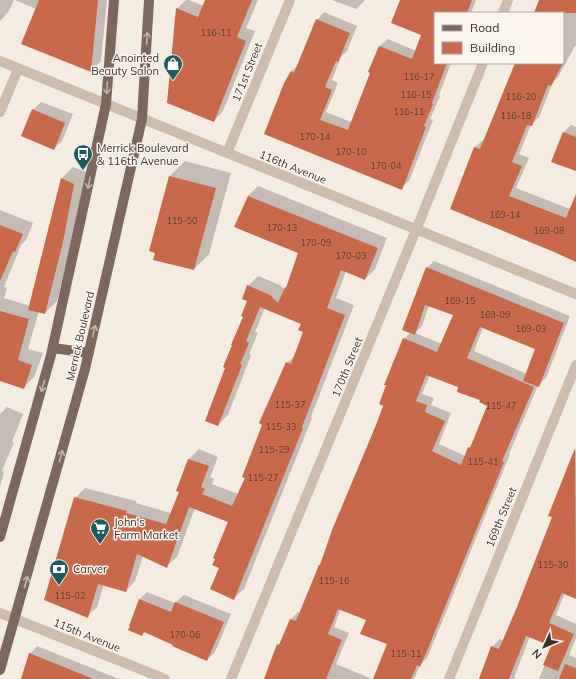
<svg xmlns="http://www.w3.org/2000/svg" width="576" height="679" font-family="Mulish,sans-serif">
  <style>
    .shadow { fill: #0003; fill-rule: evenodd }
    .building { fill: #c8694b; fill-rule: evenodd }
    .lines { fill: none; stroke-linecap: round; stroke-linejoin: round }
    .minor { stroke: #cdbbac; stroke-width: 10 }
    .major { stroke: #7d675c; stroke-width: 10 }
    .oneway { stroke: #c2b5ac }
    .labels { text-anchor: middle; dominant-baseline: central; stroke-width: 3; stroke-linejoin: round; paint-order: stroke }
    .number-label { font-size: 9px; fill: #5e3e33 }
    .poi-label { font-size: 11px; fill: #3b302b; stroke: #fbf5ee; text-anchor: start }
    .street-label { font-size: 11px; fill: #3b302b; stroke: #fbf5ee }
  </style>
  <rect width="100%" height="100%" fill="#f4ebe1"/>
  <path class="shadow" d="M0,0H14L9,11L0,21Z
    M15,0H107L101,61L91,71L36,9Z
    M186,0H189L204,6L206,0H258L246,28L255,31L223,111L214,121L177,9Z
    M332,0H365L356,9Z
    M401,0H476L471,13H435V63H451L439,95L440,96L430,119L433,120L409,181L401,188L265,134L291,72L299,64L317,20L324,12L357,26L347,51L341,57L332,80L338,83L326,112L351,122L371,73L369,72L380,46L388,39L416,51L423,34Z
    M541,0H576V46H575L558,77L553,82L539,117L531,125L519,154L529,158L516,188L570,209L576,195V261L451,209L475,147L483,140H484L516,63H563V13H536Z
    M41,102L73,114L62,141L54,149L33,110Z
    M571,125L576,127V170L552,161L564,132Z
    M185,161L231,173L209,254L194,269L170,176Z
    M73,167L86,172L75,229L57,301L45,313L39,311L28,349L43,353L34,377L23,388L0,380V210L33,223L26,240L21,245L4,287L7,288L4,298L30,306L61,179Z
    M258,186L387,238L375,269L365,279L346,271L336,298L354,305L311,417L312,418L244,589L234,598L220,567L229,522L195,508L177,557L167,566L143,556L135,581L126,591L104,584L97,607L87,616L75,498L85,488L136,501V503L171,513L180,492L177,491L189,459L199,449L218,457L210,477L214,479L212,484L238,494L246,477L287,363L296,354L304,332L302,323L265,308L255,332L258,333L249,354L251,355L228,415L218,425L248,300V286L258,276L280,285L285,290L288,285L299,253L248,196Z
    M434,261L570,316L546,378L538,385L509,454H510L442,622L427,658L420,665L414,679H374L389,644L367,620L341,609L334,627L349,633L336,664L372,679H265L278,645L282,641L291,619L298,612L300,613L319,565L322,563L384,405L404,339L411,332L427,268ZM429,305L454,315L442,344L415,333L422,326ZM483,327L537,348L527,374L474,351ZM430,375L460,387L481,399L489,405L474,443L469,448L465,456L439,444L451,413L431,405L434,398L422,394Z
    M7,407L23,414L12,442H14L2,471L4,472L0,487V414Z
    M576,449V597L565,593L556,615L576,624V638L569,655L576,658V679H539L552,646L530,636L514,678L516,679H479L492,647L500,639L504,641L553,517L549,515Z
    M147,592L175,603L184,595L231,614L215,652L207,660L175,644L145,632L142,634L131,626L139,600Z
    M37,646L119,679H22L30,654Z"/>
  <path class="building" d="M39,0H98L91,72L21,44Z
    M205,0H252L237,37L246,41L214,122L167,103L176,8L198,17Z
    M400,0H472L467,13H435V63H447L432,103L433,104L424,126L426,127L402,190L264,134L284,83L291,71L294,73L316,19L350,33L339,60L338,62L336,61L325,87L332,90L320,120L348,130L370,73L368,72L379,46L412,59L421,35L391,23Z
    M539,0H576V13H534Z
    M515,63H563L551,86L548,85L532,126L527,125L512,162L522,166L509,196L566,218L576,194V262L552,251L450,209L474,147L480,149Z
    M32,109L65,123L54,150L21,136Z
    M563,132L576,137V171L551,162Z
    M169,176L216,188L194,270L153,260L155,253L149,251Z
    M61,178L74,184L63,242L45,314L28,310Z
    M248,196L378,248L365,280L341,270L327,308L345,315L302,427L303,428L234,600L210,589L219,568L212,565L215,559L213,558L228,522L189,507L167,568L137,554L126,592L98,584L88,618L44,600L74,497L127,511L126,513L166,524L179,492L176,491L188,459L209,466L201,487L205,489L202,494L232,506L245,478L242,477L262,425L259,423L286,362L291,364L303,332L298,330L301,324L260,307L246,341L249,343L240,364L242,365L218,426L205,421L225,368L223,367L232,345H231L243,317L241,316L247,301L242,299L247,285L270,295L278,303L285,287L286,288L298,253L234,227Z
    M0,225L23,234L15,252L13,251L0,281Z
    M426,267L564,323L539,387L523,381L535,349L480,327L467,358L534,387L502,461L504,462L429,646L420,667L417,665L411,679H373L387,644L360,634L366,620L338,609L328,634L342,640L326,679H264L277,644L279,645L290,619L296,621L319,565H320L332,530L376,425L383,406L379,404L386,385H384L403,338L437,352L453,315L425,305L415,335L402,330ZM426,375L458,387L457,392L480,400L479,402L487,406L470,448L468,447L461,465L432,451L445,421L425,412L427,405L416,401Z
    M0,311L29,319L18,360L32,365L24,389L0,381Z
    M575,448L576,599L562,593L549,623L574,634L558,671L543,665L551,646L526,636L509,679H479L491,646L499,649L517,607L552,517L548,516Z
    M139,599L171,612L175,602L224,622L207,661L172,646L173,645L144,632L142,636L128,630L130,626H129Z
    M29,653L91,678L90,679H21Z
    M565,664L576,668V679H559Z"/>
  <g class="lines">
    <path class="minor" d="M503,13L508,0
      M0,61L576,294
      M0,112L18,69
      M227,153L290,0
      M0,613L165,679
      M231,679L416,230L483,63
      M449,679L576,365"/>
    <path class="major" d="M53,348L89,353
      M0,537L51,355L106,104L114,0
      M0,670L85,369L142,119L149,0"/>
  </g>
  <defs><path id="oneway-shaft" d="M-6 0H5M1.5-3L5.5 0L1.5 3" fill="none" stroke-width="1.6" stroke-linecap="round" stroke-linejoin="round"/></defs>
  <g class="oneway">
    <use href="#oneway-shaft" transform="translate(147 38) rotate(-86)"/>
    <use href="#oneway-shaft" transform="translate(107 88) rotate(93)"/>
    <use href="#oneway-shaft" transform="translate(89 183) rotate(102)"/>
    <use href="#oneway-shaft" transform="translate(94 331) rotate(-77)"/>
    <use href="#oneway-shaft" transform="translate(43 386) rotate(106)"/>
    <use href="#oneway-shaft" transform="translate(61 456) rotate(-74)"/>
    <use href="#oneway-shaft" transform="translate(26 582) rotate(-74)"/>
  </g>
  <defs>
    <symbol id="shop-pin" viewBox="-11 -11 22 30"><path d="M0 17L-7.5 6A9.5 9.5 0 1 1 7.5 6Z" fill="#1f5a5e" stroke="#fbf5ee"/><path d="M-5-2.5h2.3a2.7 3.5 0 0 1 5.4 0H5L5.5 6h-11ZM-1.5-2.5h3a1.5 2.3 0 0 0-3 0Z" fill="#fff"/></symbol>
    <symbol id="bus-pin" viewBox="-11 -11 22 30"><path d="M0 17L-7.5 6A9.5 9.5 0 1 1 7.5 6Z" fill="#1f5a5e" stroke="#fbf5ee"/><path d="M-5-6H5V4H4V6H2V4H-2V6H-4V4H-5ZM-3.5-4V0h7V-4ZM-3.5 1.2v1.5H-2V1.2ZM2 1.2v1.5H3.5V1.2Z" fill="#fff"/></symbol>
    <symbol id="supermarket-pin" viewBox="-11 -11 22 30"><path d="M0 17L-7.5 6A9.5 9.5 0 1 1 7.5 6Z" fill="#1f5a5e" stroke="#fbf5ee"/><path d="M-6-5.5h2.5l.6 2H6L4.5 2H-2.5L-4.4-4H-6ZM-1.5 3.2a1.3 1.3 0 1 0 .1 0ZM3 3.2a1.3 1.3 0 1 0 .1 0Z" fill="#fff"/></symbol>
    <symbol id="bank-pin" viewBox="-11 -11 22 30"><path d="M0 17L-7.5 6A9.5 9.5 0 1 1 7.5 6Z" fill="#1f5a5e" stroke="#fbf5ee"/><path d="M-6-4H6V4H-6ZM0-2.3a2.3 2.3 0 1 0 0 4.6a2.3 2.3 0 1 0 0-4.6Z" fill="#fff"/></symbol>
  </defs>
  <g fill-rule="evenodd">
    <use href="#shop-pin" x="162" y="53" width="22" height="30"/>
    <use href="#bus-pin" x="72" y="143" width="22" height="30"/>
    <use href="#supermarket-pin" x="89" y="517" width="22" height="30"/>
    <use href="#bank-pin" x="48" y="558" width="22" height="30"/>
  </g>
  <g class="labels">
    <g class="number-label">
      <text x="216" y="32">116-11</text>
      <text x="419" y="76">116-17</text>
      <text x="416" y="94">116-15</text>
      <text x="521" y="96">116-20</text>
      <text x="409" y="111">116-11</text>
      <text x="516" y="115">116-18</text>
      <text x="315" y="136">170-14</text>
      <text x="351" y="151">170-10</text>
      <text x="386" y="165">170-04</text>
      <text x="505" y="214">169-14</text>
      <text x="182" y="220">115-50</text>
      <text x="282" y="227">170-13</text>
      <text x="549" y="230">169-08</text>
      <text x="316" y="242">170-09</text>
      <text x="351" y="255">170-03</text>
      <text x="460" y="300">169-15</text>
      <text x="495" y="314">169-09</text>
      <text x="531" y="328">169-03</text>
      <text x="290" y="404">115-37</text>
      <text x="501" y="405">115-47</text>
      <text x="281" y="426">115-33</text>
      <text x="274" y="449">115-29</text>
      <text x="483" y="461">115-41</text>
      <text x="263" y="477">115-27</text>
      <text x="553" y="564">115-30</text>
      <text x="334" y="580">115-16</text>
      <text x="70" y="595">115-02</text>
      <text x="185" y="634">170-06</text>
      <text x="406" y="653">115-11</text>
    </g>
    <g class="poi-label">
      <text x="159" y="58" text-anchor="end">Anointed<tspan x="159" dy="13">Beauty Salon</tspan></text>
      <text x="97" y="148">Merrick Boulevard<tspan x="97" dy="13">&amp; 116th Avenue</tspan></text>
      <text x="114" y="522">John's<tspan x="114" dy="13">Farm Market</tspan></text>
      <text x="73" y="569">Carver</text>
    </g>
    <g class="street-label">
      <text transform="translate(247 72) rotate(-68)">171st Street</text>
      <text transform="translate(293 167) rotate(22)">116th Avenue</text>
      <text transform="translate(80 336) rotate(-77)">Merrick Boulevard</text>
      <text transform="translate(347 367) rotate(-68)">170th Street</text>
      <text transform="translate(501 517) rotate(-68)">169th Street</text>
      <text transform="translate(87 635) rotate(22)">115th Avenue</text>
    </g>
  </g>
  <rect x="434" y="12" width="130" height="52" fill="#fbf5ee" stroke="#aea6a0"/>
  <rect x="442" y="25" width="20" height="6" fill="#7d675c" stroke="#aea6a0"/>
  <text x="470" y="32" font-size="12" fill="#3b302b">Road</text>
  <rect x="442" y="42" width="20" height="12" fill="#c8694b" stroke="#aea6a0"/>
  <text x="470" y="52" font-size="12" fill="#3b302b">Building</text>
  <g transform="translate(544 647) rotate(226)" stroke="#fbf5ee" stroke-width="3" paint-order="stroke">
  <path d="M0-3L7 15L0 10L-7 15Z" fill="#3b302b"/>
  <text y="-6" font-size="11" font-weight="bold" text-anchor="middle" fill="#3b302b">N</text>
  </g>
</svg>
